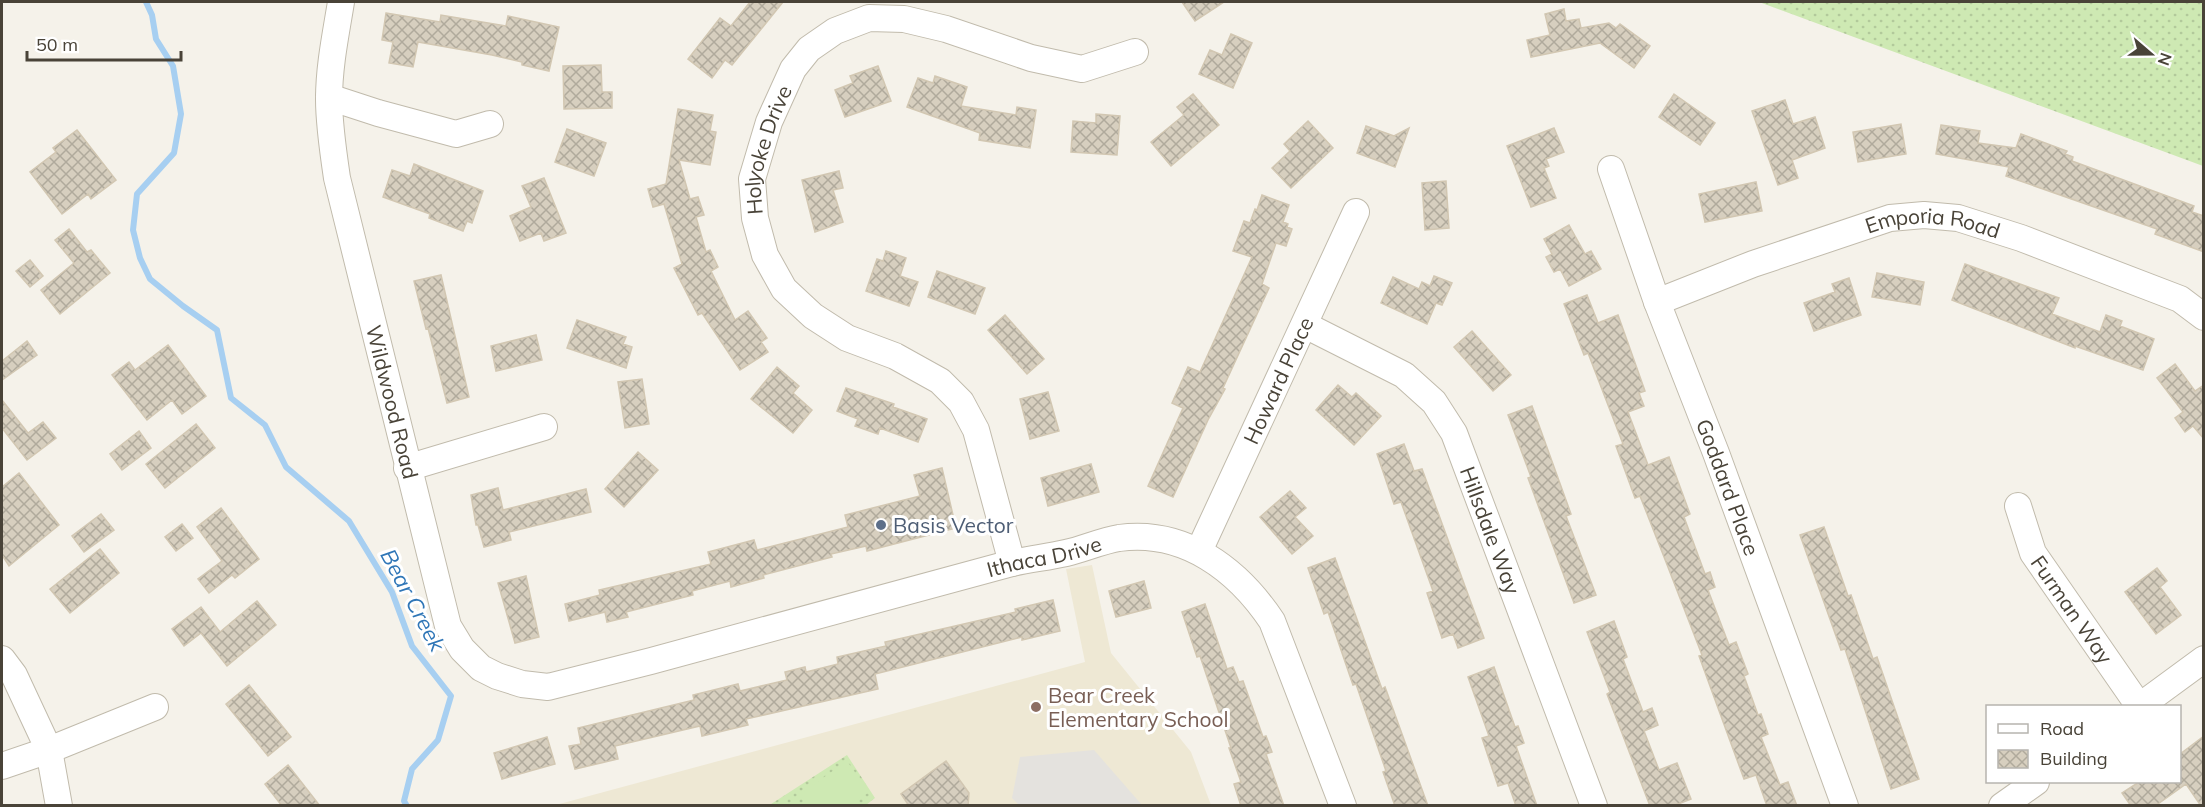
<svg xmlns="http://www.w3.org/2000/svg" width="2205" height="807" font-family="Mulish,sans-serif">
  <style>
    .education { fill: #eee8d4 }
    .grass { fill: url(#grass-dots) }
    .pitch { fill: #cee9b3 }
    .parking { fill: #e4e2de }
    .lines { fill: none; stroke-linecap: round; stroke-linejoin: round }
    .stream { stroke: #a7cff1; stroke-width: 6 }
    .building { fill: url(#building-cross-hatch); stroke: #d2c7b2; stroke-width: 1.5 }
    .minor-casing { stroke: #c1bbac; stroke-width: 28 }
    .minor { stroke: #fff; stroke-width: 26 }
    .service-dot { fill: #5c6f8a; stroke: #fff; stroke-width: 2 }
    .education-dot { fill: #8d6e63; stroke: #fff; stroke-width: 2 }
    .labels { text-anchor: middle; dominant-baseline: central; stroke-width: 6; stroke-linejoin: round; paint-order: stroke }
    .street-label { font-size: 21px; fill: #494338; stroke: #fff }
    .service-label { font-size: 21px; fill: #4e5e75; stroke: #fff; text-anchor: start }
    .education-label { font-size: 21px; fill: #785e54; stroke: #fff; text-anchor: start }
    .water-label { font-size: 22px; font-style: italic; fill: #2f76b7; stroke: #fff }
  </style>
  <defs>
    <pattern id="grass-dots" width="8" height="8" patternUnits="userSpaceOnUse" patternTransform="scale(1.5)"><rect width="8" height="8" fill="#cee9b3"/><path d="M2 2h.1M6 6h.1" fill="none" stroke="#b2c99b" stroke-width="1.8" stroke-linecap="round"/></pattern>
    <pattern id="building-cross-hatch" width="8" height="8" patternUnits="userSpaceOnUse" patternTransform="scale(1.5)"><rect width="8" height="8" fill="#d7cfbf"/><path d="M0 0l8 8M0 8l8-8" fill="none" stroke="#b0aa9c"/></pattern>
  </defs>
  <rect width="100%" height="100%" fill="#f5f2ea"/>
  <path class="education" d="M1092,565L1111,653L1191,752L1211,805L552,806L1085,662L1066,569Z"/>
  <path class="grass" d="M1759,2H2203V166Z
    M847,755L875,798L866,805L768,806Z"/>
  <path class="pitch" d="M847,761L869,792L849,805H808L800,794Z"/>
  <path class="parking" d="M1094,750L1142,805H1019L1012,798L1020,757Z"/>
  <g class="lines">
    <path class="stream" d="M146,2L152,15L156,39L173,66L181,114L174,153L137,194L133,230L140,258L150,279L183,306L217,330L231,398L265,425L286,467L349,521L392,592L412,646L451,696L438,740L412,769L404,801L407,806"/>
  </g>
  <path class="building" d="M750,2H783L732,65L725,60L712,78L688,59L720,18L731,26Z
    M1182,2H1224L1195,21Z
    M1564,9L1566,21L1579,19L1581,28L1609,23L1616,28L1620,24L1650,46L1634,68L1600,43L1531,57L1527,40L1550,35L1545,14Z
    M386,13L440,22L441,15L506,26L508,16L559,27L549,71L522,65V62L492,55L418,42L413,67L389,63L393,42L382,40Z
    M1231,34L1252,43L1233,88L1199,74L1210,50L1222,55Z
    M601,65L602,92H612V108L564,109L563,66Z
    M878,66L891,101L845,117L835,90L853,83L850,76Z
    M935,76L967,87L961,106L1016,115L1017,107L1036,110L1030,148L979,140L980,133L907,107L918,78L933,83Z
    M1193,94L1219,125L1171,166L1151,142L1184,115L1177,107Z
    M1674,94L1715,123L1700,145L1659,117Z
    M1785,100L1793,124L1815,117L1825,148L1792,160L1798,178L1778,185L1752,111Z
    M678,109L713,115L710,131L716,132L710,165L679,160L690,199L698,197L704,215L696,217L706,252L710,250L718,267L711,271L735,320L748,311L767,338L761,342L768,352L740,370L702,313L698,315L674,268L682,264L664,204L653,207L648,189L666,184Z
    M1096,114L1120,116L1117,155L1071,152L1073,121L1096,123Z
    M1308,121L1333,148L1291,188L1272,168L1290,151L1284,144Z
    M1901,124L1906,154L1858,162L1853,132Z
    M1941,125L1980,131L1978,143L2016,148L2021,134L2067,151L2065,154L2073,157L2072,161L2194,206L2192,212L2204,216V252L2155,234L2157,229L2006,176L2009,167L1936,154Z
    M1366,126L1394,136L1409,128L1395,167L1357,153Z
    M1554,128L1564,152L1546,159L1549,166L1544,168L1556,198L1531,207L1507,146Z
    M567,129L606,143L594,176L555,162Z
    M77,130L116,180L91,199L88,194L62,214L30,172L56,152L53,148Z
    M414,164L483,191L472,223L467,221L463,231L429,218L430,214L383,197L392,170L410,176Z
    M839,171L843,188L833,190L843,222L815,232L802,180Z
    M544,178L566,233L544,241L541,233L520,241L510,216L531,207L522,186Z
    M1446,181L1449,228L1425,230L1422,183Z
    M1756,182L1762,211L1705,222L1699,194Z
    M1262,195L1289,205L1283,222L1288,224L1287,227L1292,229L1286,246L1276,243L1262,284L1269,288L1223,388L1225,389L1208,420L1173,497L1148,486L1183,408L1172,403L1188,367L1200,372L1252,257L1233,251L1244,221L1250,223L1255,209L1257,210Z
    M1569,225L1585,254L1591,251L1601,269L1569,286L1560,269L1554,272L1546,257L1552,254L1544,239Z
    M69,229L87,252L91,250L110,273L60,314L41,290L74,263L55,240Z
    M886,251L906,258L900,276L918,282L909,306L866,291L877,259L883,261Z
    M30,260L43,276L30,287L16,271Z
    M1965,264L2059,298L2052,314L2100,332L2106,315L2122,321L2120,326L2154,339L2143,370L2075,346V348L1952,300Z
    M937,271L985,288L975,314L928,297Z
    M1877,273L1924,282L1920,305L1872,297Z
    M441,275L469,397L447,403L428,328L426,329L414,281Z
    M1434,276L1452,283L1442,305L1436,303L1427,324L1381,303L1393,277L1419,289L1422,282L1430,286Z
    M1849,278L1861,315L1814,331L1804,303L1835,292L1832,284Z
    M1587,295L1598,323L1618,315L1645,391L1639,393L1644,406L1628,412L1648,465L1669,457L1690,514L1684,517L1705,574L1710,572L1715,587L1708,590L1729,645L1736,642L1748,674L1744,676L1758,715L1761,714L1768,734L1761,737L1780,785L1788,782L1797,806H1767L1756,775L1744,779L1699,656L1702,655L1666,562L1640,496L1635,498L1616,446L1623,444L1588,353L1584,355L1564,304Z
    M1005,315L1044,359L1027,374L988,330Z
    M577,320L626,337L623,344L632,347L626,368L567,348Z
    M1472,331L1511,375L1493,391L1454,347Z
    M536,335L542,360L496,371L491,346Z
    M27,341L37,355L2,380V361Z
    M168,345L206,396L182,414L172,400L147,420L112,375L129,362L135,370Z
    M2175,364L2195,391L2204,385V439L2193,426L2185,432L2175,418L2183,412L2157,378Z
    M777,367L799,386L793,393L812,410L793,433L751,399Z
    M642,379L649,424L625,428L618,382Z
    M1338,385L1352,397L1356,393L1381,416L1354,445L1316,410Z
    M846,388L894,404L893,407L927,419L918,442L880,428L878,434L855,426L858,419L837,411Z
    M1048,392L1059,431L1030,439L1020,399Z
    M2,400L28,433L43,422L56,438L27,460L2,428Z
    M1532,406L1571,514L1566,516L1596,595L1574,603L1528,478L1531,477L1508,415Z
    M196,424L215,448L165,488L146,464Z
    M139,431L151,448L122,470L110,454Z
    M1404,444L1414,471L1422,469L1484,638L1458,648L1453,634L1442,638L1427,593L1433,591L1401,502L1394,504L1377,454Z
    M638,452L658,470L624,507L605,489Z
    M1091,464L1099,492L1048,506L1041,478Z
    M942,468L956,528L867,551L866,546L831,554L832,557L763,575L764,578L731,587L730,581L692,591L693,595L626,612L628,617L607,622L605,612L569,621L565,604L600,595L599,590L711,564L708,552L754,540L757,550L848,527L845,515L920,496L914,475Z
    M19,473L59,525L9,566L2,555V487Z
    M498,488L503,510L586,489L591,512L509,532L511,540L484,547L478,525H476L471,495Z
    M1290,491L1306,508L1295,517L1313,536L1292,554L1260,517Z
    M221,508L259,559L235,578L232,575L209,593L198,579L222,561L197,527Z
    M101,514L114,530L84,552L72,536Z
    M182,524L193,538L176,551L165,537Z
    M1824,527L1848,596L1851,595L1873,659L1877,657L1919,779L1891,789L1845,649L1841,650L1800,535Z
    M100,549L119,573L70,613L50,589Z
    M1335,558L1382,689L1385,687L1428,806H1395L1383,772L1386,771L1356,684L1353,685L1328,612L1324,614L1308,568Z
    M2157,568L2167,581L2160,587L2181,615L2156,634L2125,592Z
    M526,576L539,637L515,643L498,583Z
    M1144,581L1151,608L1116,617L1109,591Z
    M1053,600L1060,631L1022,640V637L875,674L878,689L746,719L748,725L702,736L700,726L615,746L618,759L575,769L569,746L581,744L578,728L694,700L693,695L738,684L740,691L787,680L785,672L805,667L806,672L838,664L837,657L886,646L885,642L1016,612L1015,609Z
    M257,601L276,625L227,666L201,633L184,646L172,629L201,607L220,632Z
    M1205,604L1227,669L1233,667L1239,682L1243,681L1263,737L1266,736L1272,752L1266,754L1284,806H1241L1234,784L1241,782L1229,748H1231L1200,656L1197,657L1182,612Z
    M1614,621L1627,657L1623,659L1643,712L1652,708L1658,725L1644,731L1659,770L1677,763L1691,799L1673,806H1650L1607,694L1610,692L1587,632Z
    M1494,667L1515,727L1518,726L1524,743L1516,746L1537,806H1516L1508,783L1498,786L1482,738L1489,736L1468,677Z
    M249,685L291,737L268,756L226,704Z
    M2204,736V806H2201L2186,784L2155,806H2131L2122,793L2139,782H2180V754Z
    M547,737L555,764L502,779L494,753Z
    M946,761L969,793L968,806H909L901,794Z
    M288,765L320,806H282L265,784Z"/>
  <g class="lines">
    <defs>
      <g id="minor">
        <path id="s1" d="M341,2C336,33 329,66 329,99C329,125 333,151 337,178L448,626L462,649L481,668L497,676L522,684L548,687L651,661L1012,563C1030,559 1048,557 1066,553C1084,549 1101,541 1119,538C1185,529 1238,570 1272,621L1343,806"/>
        <path d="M329,97L378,113L456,134L490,124"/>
        <path id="s2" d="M1611,169L1657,302L1716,453L1845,806"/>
        <path id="s3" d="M1657,302L1753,264L1890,218L1924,215L1958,218L2021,238L2180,299L2204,317"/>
        <path id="s4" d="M1305,325L1404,375L1434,402L1454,433L1594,806"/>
        <path d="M407,468L544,427"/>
        <path id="s5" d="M2018,506L2033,553L2139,706"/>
        <path id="s6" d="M1199,551L1356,212"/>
        <path id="s7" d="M1012,563L976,430L961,402L940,381L895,356L847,338L813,316L784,289L765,255L755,218L752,179L769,122L793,69L809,49L835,31L869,18L904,19L946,29L1031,58L1082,69L1135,52"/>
        <path d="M2,659L14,675L49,750L59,806"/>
        <path d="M2140,706L2204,659"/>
        <path d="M2,766L49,750L155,707"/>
        <path d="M2002,806L2036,782"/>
      </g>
    </defs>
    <use href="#minor" class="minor-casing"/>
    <use href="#minor" class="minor"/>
  </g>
  <circle class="service-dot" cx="881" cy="525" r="6"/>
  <circle class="education-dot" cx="1036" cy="707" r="6"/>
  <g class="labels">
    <g class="street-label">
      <text stroke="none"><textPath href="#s7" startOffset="530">Holyoke Drive</textPath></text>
      <text stroke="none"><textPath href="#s3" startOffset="291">Emporia Road</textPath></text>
      <text stroke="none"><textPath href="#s6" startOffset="188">Howard Place</textPath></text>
      <text stroke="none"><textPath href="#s1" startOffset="408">Wildwood Road</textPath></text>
      <text stroke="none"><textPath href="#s2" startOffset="339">Goddard Place</textPath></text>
      <text stroke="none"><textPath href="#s4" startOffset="292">Hillsdale Way</textPath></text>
      <text stroke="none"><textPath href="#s1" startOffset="1276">Ithaca Drive</textPath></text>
      <text stroke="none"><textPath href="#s5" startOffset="118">Furman Way</textPath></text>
    </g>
    <g class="service-label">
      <text x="893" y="525">Basis Vector</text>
    </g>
    <g class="education-label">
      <text x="1048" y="695">Bear Creek<tspan x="1048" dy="24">Elementary School</tspan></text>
    </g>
    <g class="water-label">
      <text transform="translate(413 600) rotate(62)">Bear Creek</text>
    </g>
  </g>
  <rect width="2205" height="807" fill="none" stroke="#494338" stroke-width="6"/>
  <rect x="1986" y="705" width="195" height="78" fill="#ffffff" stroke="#b6b4af" stroke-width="1.5"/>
  <rect x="1998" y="724" width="30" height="9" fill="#ffffff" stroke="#b6b4af" stroke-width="1.5"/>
  <text x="2040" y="735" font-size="18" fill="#494338">Road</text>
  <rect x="1998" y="750" width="30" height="18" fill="url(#building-cross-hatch)" stroke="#b6b4af" stroke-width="1.5"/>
  <text x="2040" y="765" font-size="18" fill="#494338">Building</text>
  <g transform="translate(2151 54) rotate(110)" stroke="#ffffff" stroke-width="4.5" paint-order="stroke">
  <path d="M0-4.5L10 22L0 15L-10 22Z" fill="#494338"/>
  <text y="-9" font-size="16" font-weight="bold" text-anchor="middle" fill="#494338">N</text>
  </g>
  <path d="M27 51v9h154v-9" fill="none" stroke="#494338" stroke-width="3"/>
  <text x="36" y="51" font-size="18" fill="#494338" stroke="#ffffff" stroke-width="4.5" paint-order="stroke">50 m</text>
</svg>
